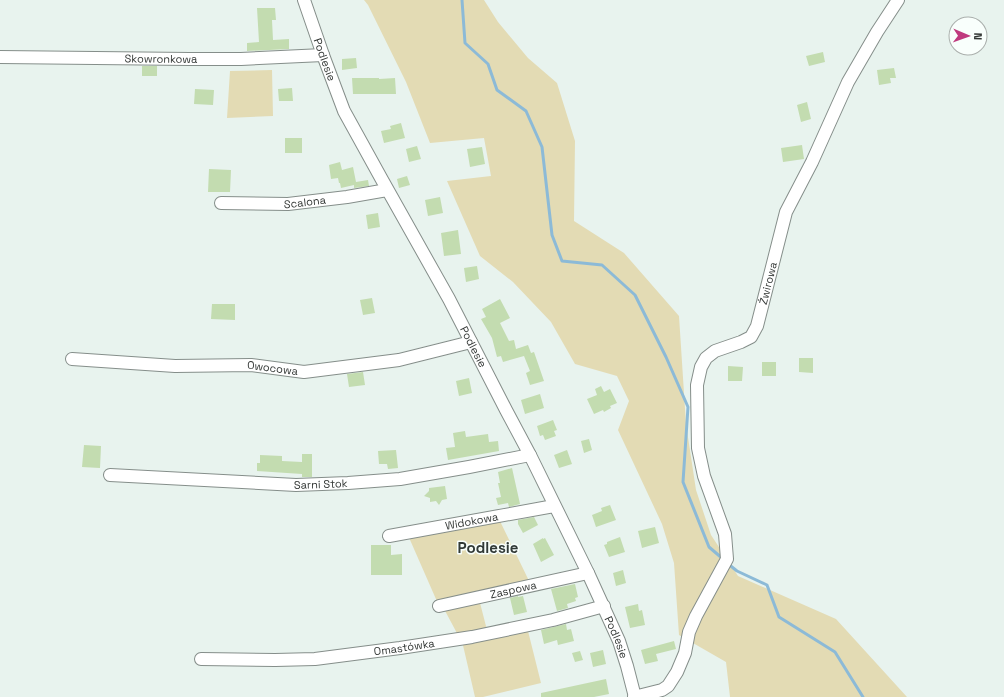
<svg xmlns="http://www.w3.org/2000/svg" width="1004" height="697" font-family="'Space Grotesk',sans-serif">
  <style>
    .green { fill: #e3dbb4 }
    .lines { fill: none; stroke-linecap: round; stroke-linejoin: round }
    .stream { stroke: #8cbad7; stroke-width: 3 }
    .building { fill: #c3dcb0 }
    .minor-casing { stroke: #858e8a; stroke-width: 14 }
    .minor { stroke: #fff; stroke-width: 12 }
    .labels { text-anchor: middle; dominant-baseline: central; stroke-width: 3; stroke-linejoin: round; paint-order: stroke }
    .street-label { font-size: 11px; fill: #333735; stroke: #f9fffc }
    .district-label { font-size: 15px; font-weight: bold; fill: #323a37; stroke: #f9fffc }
  </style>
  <rect width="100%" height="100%" fill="#e8f3ee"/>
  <path class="green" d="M364,0H484L498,22L528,58L557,83L575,141L574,221L624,253L679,316L686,424L696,490L711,535L738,576L836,619L907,697H730L726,662L679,635L674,563L662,524L618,430L629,401L617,376L575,364L551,322L513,282L480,256L447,181L491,176L484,138L430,143L406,82L368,5Z
    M272,70L273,116L227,118L230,71Z
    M498,517L531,585L439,606L407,533Z
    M479,599L487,630L459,637L443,607Z
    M527,627L541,683L483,697H475L462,641Z"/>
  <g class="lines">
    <path class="stream" d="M462,0L465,43L488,64L497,90L526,111L542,147L552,235L562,261L602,265L635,295L666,357L688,407L683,482L709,547L723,559
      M727,563L737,571L767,585L779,617L835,652L863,697"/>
  </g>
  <path class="building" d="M257,8H275L276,20H272L273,40L289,39V49L247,51V43L259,42Z
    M823,52L825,62L809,66L806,56Z
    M356,58L357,68L342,70V59Z
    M142,66H157V76H142Z
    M894,68L896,78H890L891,83L879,85L877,70Z
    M352,78H379V79L395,78L396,94H353Z
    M292,88L293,101H279L278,89Z
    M195,89L214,90L213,105L194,104Z
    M807,102L811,119L801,122L797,105Z
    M401,123L405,138L384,143L381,131L391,129L390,126Z
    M285,138H302V153H285Z
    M802,145L804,159L783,162L781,148Z
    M417,146L421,159L409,162L406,149Z
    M482,147L485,164L470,167L467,149Z
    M340,162L342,170L353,167L356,182L368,180L369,186L354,188V185L341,188L340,183H339L338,178L331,179L329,165Z
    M209,169L231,170L230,192H208Z
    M407,176L410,185L399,188L397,179Z
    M440,197L443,213L428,216L425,200Z
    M378,213L380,227L368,229L366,215Z
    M458,230L461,254L444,256L441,233Z
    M477,266L479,279L466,282L464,268Z
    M372,298L375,313L363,315L360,300Z
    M500,299L510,318L500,323L509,341L514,340L516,349L528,345L531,353L534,352L544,381L530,385L526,373L530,371L524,356L503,362L501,356L497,357L492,338L481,319L486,317L482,309Z
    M212,304H235V320L211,319Z
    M799,358H813V373L799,372Z
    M762,362H776V376H762Z
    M728,366L743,367L742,381H728Z
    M363,372L365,385L349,387L347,374Z
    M469,378L472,393L459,396L456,381Z
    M601,386L604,392L610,389L617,403L610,406L611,408L604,412L603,410L594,414L587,399L597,395L595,389Z
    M540,394L544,408L525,414L521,400Z
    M553,420L557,430L554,431L556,436L545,440L543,435L540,436L537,426Z
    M465,431L466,437L488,434L489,442L498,441L499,451L448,460L446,448L455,447L453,433Z
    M589,439L592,450L584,453L581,441Z
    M84,445L101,446L100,468L82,467Z
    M396,450L398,468L388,469L387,464H379L378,451Z
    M567,450L572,464L559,468L554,455Z
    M302,454H312V477H302V474L257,471V463H260V455L282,456V461L302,462Z
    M512,468L520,504L509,507L508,503L498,505L496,498L501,497L498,483H500L498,472Z
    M445,486L447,499L442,500L439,505L436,501L430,502V498L424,496L429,491V488Z
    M610,505L616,520L596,527L592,515L602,511L601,508Z
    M534,517L538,525L523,533L518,524V520Z
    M655,527L659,543L642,548L638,531Z
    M620,537L625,552L609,557L604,545L607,544V542Z
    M543,538V539L545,538L554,555L541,562L533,544Z
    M371,545H391V555L402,554V575H371Z
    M623,570L626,583L616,586L613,573Z
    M575,584L578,597L575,598L576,601L567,604L568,608L557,611L551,589Z
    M518,596V597L523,596L527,612L514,615L510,598Z
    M638,604L639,611L642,610L645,625L630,628L625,607Z
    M566,624L567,630L571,629L574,641L558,645L557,640L544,644L541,630Z
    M674,641L676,649L656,654L658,661L645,664L641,650Z
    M603,650L606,664L593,667L590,653Z
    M580,651L583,660L575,662L572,653Z
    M606,679L609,694L594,697H541V693Z"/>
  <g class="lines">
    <defs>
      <g id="minor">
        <path id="s1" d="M304,0L323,55L344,111L381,178L449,299L506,410L530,455L588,573L619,641L627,666L635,697"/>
        <path id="s2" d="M0,57L190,59H241L323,55"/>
        <path id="s3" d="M221,203L288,204L347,197L387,190"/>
        <path id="s4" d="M72,359L175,366L251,365L304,372L399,360L471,342"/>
        <path id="s5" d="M110,475L296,485L348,483L400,479L469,467L530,455"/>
        <path id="s6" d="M389,536L554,506"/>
        <path id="s7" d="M439,606L588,573"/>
        <path id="s8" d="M201,659L275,660L315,659L400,648L472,637L553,620L604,606"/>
        <path id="s9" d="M634,697L662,690L668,686L677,672L685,653L689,632L696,616L727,559L725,534L704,476L698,448L697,385L701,367L706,358L715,351L741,342L751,337L757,326L786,212L812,162L848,82L877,32L898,0"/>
      </g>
    </defs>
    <use href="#minor" class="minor-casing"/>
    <use href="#minor" class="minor"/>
  </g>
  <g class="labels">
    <g class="street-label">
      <text stroke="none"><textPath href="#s2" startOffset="161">Skowronkowa</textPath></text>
      <text stroke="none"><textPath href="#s1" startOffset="63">Podlesie</textPath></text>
      <text stroke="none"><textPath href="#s3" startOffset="84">Scalona</textPath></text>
      <text stroke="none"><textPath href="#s9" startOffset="491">Żwirowa</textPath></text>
      <text stroke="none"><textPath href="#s1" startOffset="387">Podlesie</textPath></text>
      <text stroke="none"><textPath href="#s4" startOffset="201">Owocowa</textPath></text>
      <text stroke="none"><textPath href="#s5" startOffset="211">Sarni Stok</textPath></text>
      <text stroke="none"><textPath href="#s6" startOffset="84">Widokowa</textPath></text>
      <text stroke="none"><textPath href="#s7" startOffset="76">Zaspowa</textPath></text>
      <text stroke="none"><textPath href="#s1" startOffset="711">Podlesie</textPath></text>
      <text stroke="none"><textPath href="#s8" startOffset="204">Omastówka</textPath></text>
    </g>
    <g class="district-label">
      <text x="488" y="547">Podlesie</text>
    </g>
  </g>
  <g transform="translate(968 36) rotate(92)"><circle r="19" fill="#f9fffc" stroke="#aaafac"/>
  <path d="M0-3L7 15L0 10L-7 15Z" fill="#bf3a7e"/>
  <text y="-6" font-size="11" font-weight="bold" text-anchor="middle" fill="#333735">N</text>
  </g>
</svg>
